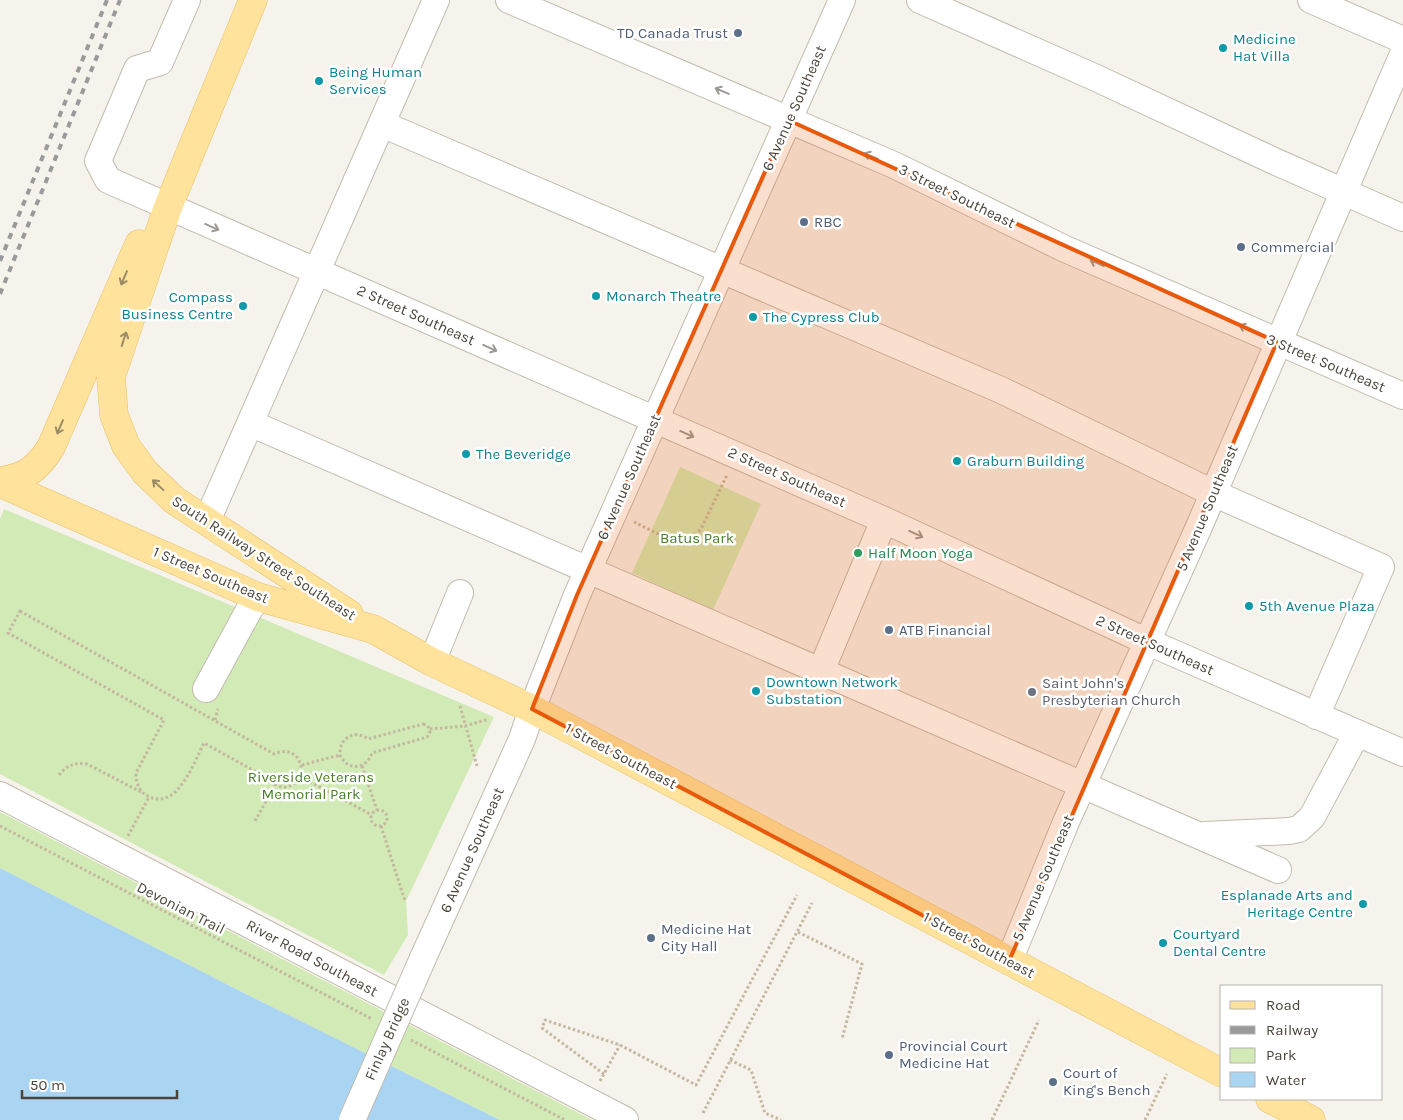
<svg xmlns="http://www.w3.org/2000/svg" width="1403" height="1120" font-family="Karla,sans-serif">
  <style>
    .green { fill: #d2eab5 }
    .water { fill: #a9d4f2 }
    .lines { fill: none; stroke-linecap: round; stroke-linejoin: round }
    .minor-casing { stroke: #c2bbae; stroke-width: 28 }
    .major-casing { stroke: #e6c16a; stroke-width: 29 }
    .path { stroke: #c4b79f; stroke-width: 3; stroke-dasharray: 2.5 2.5; stroke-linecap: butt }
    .minor { stroke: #fff; stroke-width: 26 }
    .major { stroke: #ffe39c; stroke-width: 28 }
    .rail { stroke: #9a9a9a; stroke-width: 4; stroke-dasharray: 6 6; stroke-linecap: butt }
    .minor-bridge-casing { stroke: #c2bbae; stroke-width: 28; stroke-linecap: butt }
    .minor-bridge { stroke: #fff; stroke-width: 26 }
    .oneway { stroke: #9c9892 }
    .oneway2 { stroke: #9c8c66 }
    .marked { fill: #e8590c; fill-opacity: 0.2; stroke: #e8590c; stroke-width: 4; stroke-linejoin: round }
    .service-dot { fill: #5c6f8a; stroke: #fff; stroke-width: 2 }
    .culture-dot { fill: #0f9aa8; stroke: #fff; stroke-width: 2 }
    .leisure-dot { fill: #2e9e5b; stroke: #fff; stroke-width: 2 }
    .worship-dot { fill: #6b7280; stroke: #fff; stroke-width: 2 }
    .labels { text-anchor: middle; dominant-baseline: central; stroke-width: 5; stroke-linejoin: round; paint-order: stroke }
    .service-label { font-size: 15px; fill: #4e5e75; stroke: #fff; text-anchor: start }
    .culture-label { font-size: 15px; fill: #0d838f; stroke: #fff; text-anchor: start }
    .street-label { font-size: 15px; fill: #4b4439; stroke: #fff }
    .park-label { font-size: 15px; fill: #4a7f2a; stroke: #fff }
    .leisure-label { font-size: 15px; fill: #27864d; stroke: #fff; text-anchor: start }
    .worship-label { font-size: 15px; fill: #5b616d; stroke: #fff; text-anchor: start }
  </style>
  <rect width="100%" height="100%" fill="#f6f3ec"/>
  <path class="green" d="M680,467L761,504L713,610L632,573Z
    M4,509L494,717L406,901L408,935L384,975L0,774V519Z
    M0,812L592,1120H500L234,988L0,868Z"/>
  <path class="water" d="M0,868L234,988L500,1120H0Z"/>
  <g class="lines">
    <defs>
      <path id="minor" d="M187,0L160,62L137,69L98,161L108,180L884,520L1148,642L1403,753
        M509,0L894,165L1063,248L1403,396
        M920,0L1094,77L1274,161L1403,218
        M1311,0L1403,40
        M382,124L1001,390L1213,493L1381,567L1316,716
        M250,423L1278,870
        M207,521L436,0
        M432,662L460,593
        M821,671L884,520
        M206,689L249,610L258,597
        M0,795L625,1120
        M1205,835L1289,831L1299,829L1312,817L1357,733
        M423,958L522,739L532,709L577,595L842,0
        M1009,961L1066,822L1198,529L1403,54"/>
      <path id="major" d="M253,0L168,207L152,254L111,377L114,415L126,446L145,472L174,500L349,614
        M0,481C26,478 38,468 51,447L139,244
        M0,483L258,597L373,629L432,662L532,709L1222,1073
        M1270,1099L1311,1120"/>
    </defs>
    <use href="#minor" class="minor-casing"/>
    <use href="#major" class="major-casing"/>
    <path class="path" d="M634,522C656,532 682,551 701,529L727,475
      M20,611L274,754C292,746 304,759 301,777C291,789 281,791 269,779L204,743C194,762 177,812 148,796C139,792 136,783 136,773L164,720L8,633Z
      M460,706L477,766
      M215,720L218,709
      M423,724C430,726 432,732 427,737L372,753C366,770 347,771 340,755C339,738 354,729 368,739Z
      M430,729L465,726L489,719
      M302,765L340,755
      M362,766L377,810
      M59,775C67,765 75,762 87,764L143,793
      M301,777L372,815
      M371 818a8 8 0 1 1 16 0a8 8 0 1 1-16 0Z
      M255,821L275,785
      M0,826L372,1019
      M381,826L405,901
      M128,836L149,797
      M798,932L862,964L842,1039
      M411,1040L565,1120
      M730,1060L751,1070L765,1113L781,1120
      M604,1074L542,1028L545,1020L620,1045L696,1085L797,895
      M600,1081L620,1045
      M703,1113L812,903
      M992,1120L1039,1020
      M1145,1120L1167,1074"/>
    <use href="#minor" class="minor"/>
    <use href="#major" class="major"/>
    <path class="rail" d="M0,261L107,0
      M0,294L120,0"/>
    <defs>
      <path id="minor-bridge" d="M352,1120L423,958"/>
    </defs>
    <use href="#minor-bridge" class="minor-bridge-casing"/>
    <use href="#minor-bridge" class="minor-bridge"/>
  </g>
  <defs><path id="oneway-shaft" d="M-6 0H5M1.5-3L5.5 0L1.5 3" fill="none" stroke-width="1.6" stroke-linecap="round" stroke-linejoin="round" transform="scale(1.25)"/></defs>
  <g class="oneway">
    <use href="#oneway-shaft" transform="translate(722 91) rotate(-157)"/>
    <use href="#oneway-shaft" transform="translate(871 156) rotate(-157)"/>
    <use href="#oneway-shaft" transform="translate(212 227) rotate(24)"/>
    <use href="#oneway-shaft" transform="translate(1097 263) rotate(-156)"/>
    <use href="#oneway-shaft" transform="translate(1246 328) rotate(-156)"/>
    <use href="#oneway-shaft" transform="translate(490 348) rotate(24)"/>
    <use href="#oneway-shaft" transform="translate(687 434) rotate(24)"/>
    <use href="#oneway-shaft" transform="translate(916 534) rotate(25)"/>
  </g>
  <g class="oneway2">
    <use href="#oneway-shaft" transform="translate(124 278) rotate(113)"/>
    <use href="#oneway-shaft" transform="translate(124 339) rotate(-72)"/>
    <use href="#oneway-shaft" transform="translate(60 427) rotate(113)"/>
    <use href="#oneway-shaft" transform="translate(158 485) rotate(-137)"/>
  </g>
  <path class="marked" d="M788,120L1277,342L1009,961L532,709L577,595Z"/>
  <g class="service-dot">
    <circle cx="738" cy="33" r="5"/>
    <circle cx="804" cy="222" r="5"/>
    <circle cx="1241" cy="247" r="5"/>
    <circle cx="889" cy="630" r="5"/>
    <circle cx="651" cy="938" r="5"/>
    <circle cx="889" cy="1055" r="5"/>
    <circle cx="1053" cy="1082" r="5"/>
  </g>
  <g class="culture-dot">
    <circle cx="1223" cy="48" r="5"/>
    <circle cx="319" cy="81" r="5"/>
    <circle cx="596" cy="296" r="5"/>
    <circle cx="243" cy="306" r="5"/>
    <circle cx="753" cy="317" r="5"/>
    <circle cx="466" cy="454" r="5"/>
    <circle cx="957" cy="461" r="5"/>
    <circle cx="1249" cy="606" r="5"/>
    <circle cx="756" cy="691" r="5"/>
    <circle cx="1363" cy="904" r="5"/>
    <circle cx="1163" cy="943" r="5"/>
  </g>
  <circle class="leisure-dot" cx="858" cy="553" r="5"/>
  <circle class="worship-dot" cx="1032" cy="692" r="5"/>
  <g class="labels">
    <g class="service-label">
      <text x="728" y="33" text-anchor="end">TD Canada Trust</text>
      <text x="814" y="222">RBC</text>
      <text x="1251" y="247">Commercial</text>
      <text x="899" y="630">ATB Financial</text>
      <text x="661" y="929">Medicine Hat<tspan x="661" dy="17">City Hall</tspan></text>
      <text x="899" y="1046">Provincial Court<tspan x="899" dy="17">Medicine Hat</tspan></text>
      <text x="1063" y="1073">Court of<tspan x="1063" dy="17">King's Bench</tspan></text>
    </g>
    <g class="culture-label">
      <text x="1233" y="39">Medicine<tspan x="1233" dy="17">Hat Villa</tspan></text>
      <text x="329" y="72">Being Human<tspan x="329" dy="17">Services</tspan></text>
      <text x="606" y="296">Monarch Theatre</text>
      <text x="233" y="297" text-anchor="end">Compass<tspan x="233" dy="17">Business Centre</tspan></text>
      <text x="763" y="317">The Cypress Club</text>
      <text x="476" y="454">The Beveridge</text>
      <text x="967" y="461">Graburn Building</text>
      <text x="1259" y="606">5th Avenue Plaza</text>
      <text x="766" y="682">Downtown Network<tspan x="766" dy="17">Substation</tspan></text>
      <text x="1353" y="895" text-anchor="end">Esplanade Arts and<tspan x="1353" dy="17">Heritage Centre</tspan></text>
      <text x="1173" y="934">Courtyard<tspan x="1173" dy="17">Dental Centre</tspan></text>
    </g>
    <g class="street-label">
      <text transform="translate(794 108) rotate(-66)">6 Avenue Southeast</text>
      <text transform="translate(957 196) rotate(26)">3 Street Southeast</text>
      <text transform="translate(416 315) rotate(24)">2 Street Southeast</text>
      <text transform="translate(1326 363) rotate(23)">3 Street Southeast</text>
      <text transform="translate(629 477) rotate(-66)">6 Avenue Southeast</text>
      <text transform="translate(787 477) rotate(24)">2 Street Southeast</text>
      <text transform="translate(1207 508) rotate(-67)">5 Avenue Southeast</text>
      <text transform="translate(264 558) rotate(33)">South Railway Street Southeast</text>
      <text transform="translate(211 575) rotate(23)">1 Street Southeast</text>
      <text transform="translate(1155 645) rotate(24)">2 Street Southeast</text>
      <text transform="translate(621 756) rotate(28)">1 Street Southeast</text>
      <text transform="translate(472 850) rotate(-66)">6 Avenue Southeast</text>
      <text transform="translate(1043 878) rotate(-67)">5 Avenue Southeast</text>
      <text transform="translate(181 908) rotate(27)">Devonian Trail</text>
      <text transform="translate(979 945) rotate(28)">1 Street Southeast</text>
      <text transform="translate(312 958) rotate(28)">River Road Southeast</text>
      <text transform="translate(387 1039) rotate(-66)">Finlay Bridge</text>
    </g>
    <g class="park-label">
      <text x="697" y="538">Batus Park</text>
      <text x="311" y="777">Riverside Veterans<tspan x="311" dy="17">Memorial Park</tspan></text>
    </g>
    <g class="leisure-label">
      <text x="868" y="553">Half Moon Yoga</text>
    </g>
    <g class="worship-label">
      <text x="1042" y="683">Saint John's<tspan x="1042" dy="17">Presbyterian Church</tspan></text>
    </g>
  </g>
  <rect x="1220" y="985" width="162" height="115" fill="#ffffff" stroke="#b7b4b0"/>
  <rect x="1230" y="1001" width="25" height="8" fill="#ffe39c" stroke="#b7b4b0"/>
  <text x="1266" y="1010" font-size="15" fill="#4b4439">Road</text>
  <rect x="1230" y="1026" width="25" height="8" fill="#9a9a9a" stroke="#b7b4b0"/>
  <text x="1266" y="1035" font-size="15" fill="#4b4439">Railway</text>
  <rect x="1230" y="1048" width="25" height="15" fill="#d2eab5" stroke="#b7b4b0"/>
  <text x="1266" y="1060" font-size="15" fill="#4b4439">Park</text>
  <rect x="1230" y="1072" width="25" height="15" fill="#a9d4f2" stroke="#b7b4b0"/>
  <text x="1266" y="1085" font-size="15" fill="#4b4439">Water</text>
  <path d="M22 1090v8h155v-8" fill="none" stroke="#4b4439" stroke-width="2.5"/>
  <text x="30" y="1090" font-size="15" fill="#4b4439" stroke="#ffffff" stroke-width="4" paint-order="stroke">50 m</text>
</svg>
